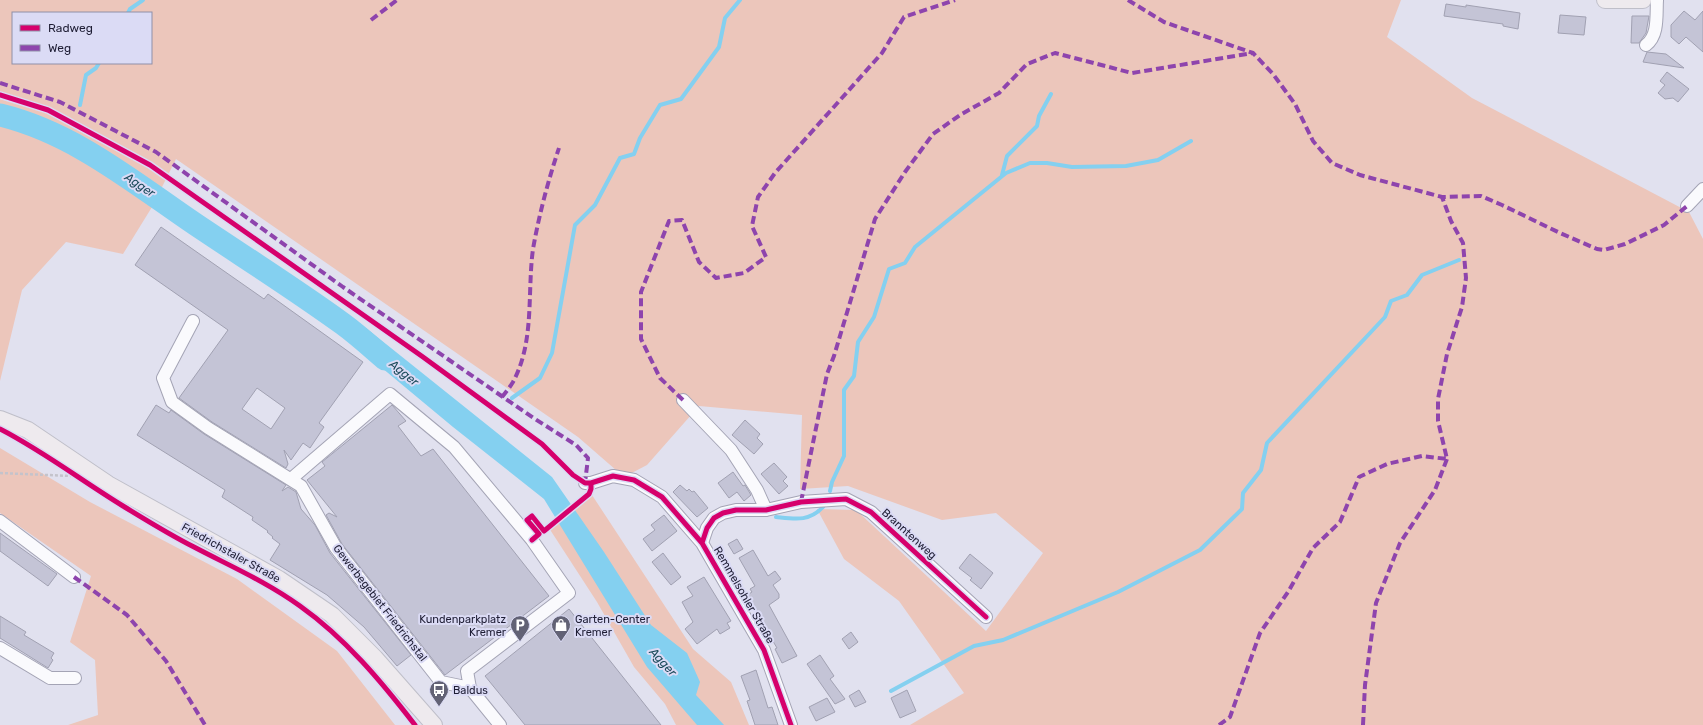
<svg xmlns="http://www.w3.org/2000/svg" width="1703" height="725" font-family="Rubik,sans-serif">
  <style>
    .green { fill: #ecc6bb; fill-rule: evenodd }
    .water { fill: #84d0f0 }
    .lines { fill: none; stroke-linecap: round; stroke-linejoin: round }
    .stream { stroke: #84d0f0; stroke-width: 4 }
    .river { stroke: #84d0f0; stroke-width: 23 }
    .building { fill: #c4c4d6; stroke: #a1a1b2; fill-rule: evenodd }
    .minor-casing { stroke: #a4a4b5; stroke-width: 14 }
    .major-casing { stroke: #bfbfc9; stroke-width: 18 }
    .path { stroke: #c4c3cb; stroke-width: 2.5; stroke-dasharray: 3 2; stroke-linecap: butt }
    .minor { stroke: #fafafd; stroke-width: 12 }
    .major { stroke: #eeeaee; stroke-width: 16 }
    .quiet { stroke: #8e44ad; stroke-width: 4; stroke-dasharray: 8 4; stroke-linecap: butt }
    .cycleway-casing { stroke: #dbdbf5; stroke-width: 8 }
    .cycleway { stroke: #d6006c; stroke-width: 5 }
    .labels { text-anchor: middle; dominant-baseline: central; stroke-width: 4; stroke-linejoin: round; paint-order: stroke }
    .street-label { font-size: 11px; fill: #1e1d34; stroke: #dbdbf5 }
    .poi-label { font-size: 11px; fill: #1e1d34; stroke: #dbdbf5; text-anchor: start }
    .water-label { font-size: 12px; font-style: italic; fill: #1a4959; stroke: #dbdbf5 }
  </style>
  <rect width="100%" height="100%" fill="#e1e1ef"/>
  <path class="green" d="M0,0H1401L1387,37L1472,98L1689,212L1703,239V725H910L964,693L899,601L844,559L817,509L856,510L986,631L1043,553L996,513L942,520L848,486L800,489L802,415L699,406L647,465L624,477L578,437L176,159L152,207L123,254L66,242L22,290L0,381ZM13,13H151V63H13Z
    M0,448L90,502L237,579L337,651L395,725H68L98,715L95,660L70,642L91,576L0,513Z
    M592,495L693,649L731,682L749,725H676L665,704L634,667L597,602L547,525Z"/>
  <path class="water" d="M366,328L552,477L604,552L651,625L687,653L700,682L696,695L724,725H697L647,667L544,499L453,427L358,348Z"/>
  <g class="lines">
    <path class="stream" d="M128,13L130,9L143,0
      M80,105L86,75L96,68L99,63
      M1002,175L1007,156L1037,126L1039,116L1051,94
      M512,398L540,378L552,353L575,225L595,205L620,158L634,154L640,138L660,105L681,99L719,47L725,18L740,0
      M830,491L832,482L844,456V390L854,376L858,342L874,317L889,269L905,263L915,247L1006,173L1030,163H1047L1072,167L1126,166L1158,160L1191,141
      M776,517C795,519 809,522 823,507
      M891,691L974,646L1003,640L1118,592L1200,550L1242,509L1243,493L1261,470L1267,443L1385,317L1391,301L1407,295L1422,275L1459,260"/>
    <path class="river" d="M0,115C74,133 133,182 195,224C244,257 295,289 343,324C358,335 371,347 385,359"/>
  </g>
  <path class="building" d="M1446,4L1466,7V5L1520,13L1518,29L1503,26V24L1444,16Z
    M1684,11L1695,20L1703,11V52L1686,37L1679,44L1671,37V25Z
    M1560,15L1586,17L1584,35L1558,33Z
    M1632,16H1649L1646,33L1639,43H1631Z
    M1647,52L1666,54L1684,68L1643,62Z
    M1667,72L1689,89L1678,102L1673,98L1665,99L1658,93L1665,85L1660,81Z
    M161,227L264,299L268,294L363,362L319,423L324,427L310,448L303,443L291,460L284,450L288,464L286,468L212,422L179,398L228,330L135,265ZM257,388L285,408L271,429L242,409Z
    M156,405L169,413L171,410L204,434L286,485L282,491L288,487L296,492L301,509L315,525L330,553L411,655L397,666L364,627L327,595L270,560L280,544L272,538L273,537L267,532L268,531L252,520L253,517L222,497L225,490L137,435Z
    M392,405L406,421L398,426L421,456L433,449L549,596L445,675L342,544L326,515L329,513L337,517L307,480L325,466L322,462Z
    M745,420L760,434L757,438L763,444L754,454L732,435Z
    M774,463L787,477L783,481L788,486L779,494L761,474Z
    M733,472L743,486L745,485L751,495L744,501L737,492L729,498L718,483Z
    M680,485L687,491L689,489L692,492L694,491L708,508L697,517L673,492Z
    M664,515L677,531L652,551L643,539L655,530L651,525Z
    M0,533L57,574L48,586L0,551Z
    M737,539L743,549L734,554L728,544Z
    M753,550L768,576L775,571L781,579L773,585L779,594V598L769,605L797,656L782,663L775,649L777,648L746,596L752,592L750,589L755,586L739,558Z
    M663,553L681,577L671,585L652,562Z
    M970,554L993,573L981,589L970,580L972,578L959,568Z
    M704,577L731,621L727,623L730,628L720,634L717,629L697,644L685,629L693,622L682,602L693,596L687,587Z
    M569,609L661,725H525L485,676Z
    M0,616L26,632L24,635L54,653L51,658L53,660L48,668L0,638Z
    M851,632L858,642L849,649L842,639Z
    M820,655L834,676L830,679L845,699L835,704L807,664Z
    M756,670L768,708L772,707L778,725H755L747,701L750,700L741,676Z
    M859,690L866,702L855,707L849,696Z
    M907,690L916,711L900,718L891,698Z
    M827,698L835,712L816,721L809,707Z"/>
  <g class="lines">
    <defs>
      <path id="minor" d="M1646,45C1659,35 1656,15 1657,0
        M1687,206L1703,189
        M193,321L163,378L172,402L208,428L301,486L336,548L441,682L470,688
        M683,400L731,450L757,490L766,510
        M291,479L390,394L454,447L532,540L569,593L467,671L470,688L500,725
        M585,483H591L613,476L634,480L662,497L702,543L764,650L791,725
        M0,521L74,577
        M702,543L707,528L714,518L723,513L736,510H766L801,502L846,499L871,512L986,617
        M0,648L50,678H75"/>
      <path id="major" d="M1605,0H1643
        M0,419L28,430L108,484L279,579L332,615L375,658L434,725"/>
    </defs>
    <use href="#minor" class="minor-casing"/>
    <use href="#major" class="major-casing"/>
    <path class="path" d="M0,473L71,476"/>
    <use href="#minor" class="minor"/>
    <use href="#major" class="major"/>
    <path class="quiet" d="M1128,0L1164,22L1253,53L1273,74L1295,104L1313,141L1332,163L1360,175L1442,197L1481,196L1502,205L1560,233L1597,249L1604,250L1625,244L1664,225L1687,206
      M371,20L397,0
      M0,83L60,102L156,152L343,287L535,419L576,445L588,458L585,483L583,481
      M502,397C506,392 510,387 513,382C535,341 527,293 533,249C539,215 548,181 559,148
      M683,400L660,378L641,339V292L669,221L682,220L699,262L716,278L744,273L766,257L752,226L758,197L775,173L882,53L904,17L955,0
      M801,502L827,374L834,356L875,219L905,172L933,134L960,115L999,93L1027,64L1055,53L1132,73L1253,53
      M74,577L127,615L166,661L205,725
      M1219,725L1230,717L1260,633L1288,592L1313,548L1340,522L1359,477L1387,464L1422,456L1447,459L1438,421V399L1447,354L1462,307L1466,278L1463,243L1451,221L1442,197
      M1363,725L1365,685L1376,603L1400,543L1435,490L1447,459"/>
    <defs>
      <path id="cycleway" d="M0,95L48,110L150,165L423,357L542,444L573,475L585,483H591L613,476L634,480L662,497L702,543L764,650L791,725
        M0,429C43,451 82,481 123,506C146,520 170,535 194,547C230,566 267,582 300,606C345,638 381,681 415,725
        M532,540L539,534L527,520L532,516L544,531L589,494L591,489V483
        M702,543L707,528L714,518L723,513L736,510H766L801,502L846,499L871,512L986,617"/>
    </defs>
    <use href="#cycleway" class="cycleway-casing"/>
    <use href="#cycleway" class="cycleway"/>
  </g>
  <defs>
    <symbol id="parking-pin" viewBox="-11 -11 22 30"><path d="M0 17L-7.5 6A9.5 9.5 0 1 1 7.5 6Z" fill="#626275" stroke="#dbdbf5"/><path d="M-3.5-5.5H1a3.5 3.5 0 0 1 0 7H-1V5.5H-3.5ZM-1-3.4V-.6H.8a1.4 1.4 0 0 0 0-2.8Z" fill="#fff"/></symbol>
    <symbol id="shop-pin" viewBox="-11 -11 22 30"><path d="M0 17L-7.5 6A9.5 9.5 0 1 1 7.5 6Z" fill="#626275" stroke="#dbdbf5"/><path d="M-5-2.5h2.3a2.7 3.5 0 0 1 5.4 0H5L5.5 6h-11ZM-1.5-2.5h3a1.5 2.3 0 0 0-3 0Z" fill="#fff"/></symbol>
    <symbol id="bus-pin" viewBox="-11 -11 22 30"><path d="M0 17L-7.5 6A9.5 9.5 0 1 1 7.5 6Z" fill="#626275" stroke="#dbdbf5"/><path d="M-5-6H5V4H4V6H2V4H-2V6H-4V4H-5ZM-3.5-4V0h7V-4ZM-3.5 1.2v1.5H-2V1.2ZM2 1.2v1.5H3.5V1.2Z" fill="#fff"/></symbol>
  </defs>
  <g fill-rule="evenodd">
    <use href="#parking-pin" x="509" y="614" width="22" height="30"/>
    <use href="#shop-pin" x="550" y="614" width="22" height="30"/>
    <use href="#bus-pin" x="428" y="679" width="22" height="30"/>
  </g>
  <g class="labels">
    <g class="street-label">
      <text transform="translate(909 534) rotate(42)">Branntenweg</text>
      <text transform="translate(231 553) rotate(29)">Friedrichstaler Straße</text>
      <text transform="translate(744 595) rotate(60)">Remmelsohler Straße</text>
      <text transform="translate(380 603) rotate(52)">Gewerbegebiet Friedrichstal</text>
    </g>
    <g class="poi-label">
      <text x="506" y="619" text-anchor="end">Kundenparkplatz<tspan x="506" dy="13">Kremer</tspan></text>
      <text x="575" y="619">Garten-Center<tspan x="575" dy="13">Kremer</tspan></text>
      <text x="453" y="690">Baldus</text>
    </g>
    <g class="water-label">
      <text transform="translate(140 185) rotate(34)">Agger</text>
      <text transform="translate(404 373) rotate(39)">Agger</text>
      <text transform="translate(663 662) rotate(47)">Agger</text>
    </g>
  </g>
  <rect x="12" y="12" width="140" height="52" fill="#dbdbf5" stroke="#8f8fa8"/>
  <rect x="20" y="25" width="20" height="6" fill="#d6006c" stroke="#8f8fa8"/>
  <text x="48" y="32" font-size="12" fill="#1e1d34">Radweg</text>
  <rect x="20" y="45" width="20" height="6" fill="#8e44ad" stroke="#8f8fa8"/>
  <text x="48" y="52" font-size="12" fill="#1e1d34">Weg</text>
</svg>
